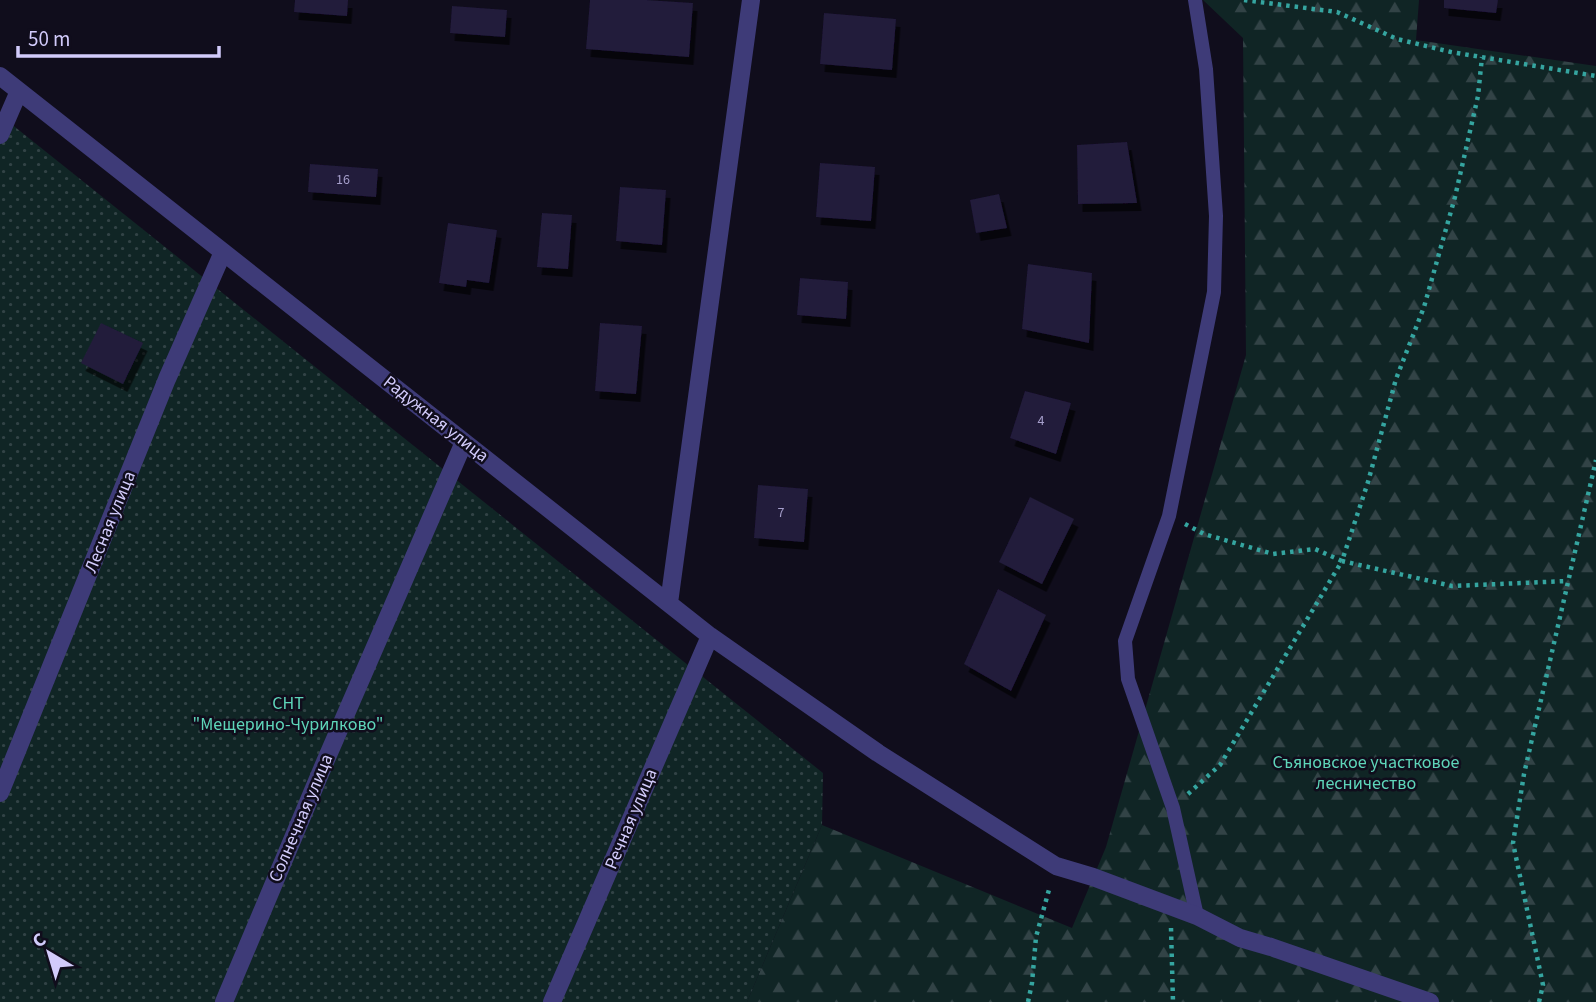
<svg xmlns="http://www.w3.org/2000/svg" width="1596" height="1002" font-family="'Source Sans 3',sans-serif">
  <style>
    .forest { fill: url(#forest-firs) }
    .garden { fill: url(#garden-dots) }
    .building { fill: #211a3b; filter: url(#shadow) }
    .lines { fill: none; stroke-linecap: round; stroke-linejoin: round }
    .path { stroke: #35a5a0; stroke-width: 4.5; stroke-dasharray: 3.5 5; stroke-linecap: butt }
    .service { stroke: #3e3b78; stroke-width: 14 }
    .minor { stroke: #3e3b78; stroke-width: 18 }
    .labels { text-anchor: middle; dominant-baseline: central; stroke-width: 5; stroke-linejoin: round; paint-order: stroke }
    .number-label { font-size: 14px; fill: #a69fcb }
    .street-label { font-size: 18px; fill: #d2cbfb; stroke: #100d1c }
    .park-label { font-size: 18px; fill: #5ed5b9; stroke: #100d1c }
  </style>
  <defs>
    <pattern id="forest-firs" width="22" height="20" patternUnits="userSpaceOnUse" patternTransform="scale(1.75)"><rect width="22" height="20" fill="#102525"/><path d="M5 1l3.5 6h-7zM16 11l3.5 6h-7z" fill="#324346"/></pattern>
    <pattern id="garden-dots" width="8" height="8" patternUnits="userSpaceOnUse" patternTransform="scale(1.75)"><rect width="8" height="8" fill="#102525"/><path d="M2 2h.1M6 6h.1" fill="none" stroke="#324346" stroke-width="1.8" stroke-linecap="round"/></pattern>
    <filter id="shadow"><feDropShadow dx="4.5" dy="8" stdDeviation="0" flood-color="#0009"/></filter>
  </defs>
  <rect width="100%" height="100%" fill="#100d1c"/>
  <path class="forest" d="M1203,0H1419L1416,40L1596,66V1002H747L822,825L1072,928L1106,847L1246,355L1243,38Z"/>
  <path class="garden" d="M0,115L823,773L822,825L747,1002H0Z"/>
  <path class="building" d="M295,0H348L347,16L294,12Z
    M590,0H646L693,3L689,57L586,49Z
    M1444,0H1498L1496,13L1444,8Z
    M452,6L507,10L505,37L450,33Z
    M824,13L896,19L892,70L820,64Z
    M1127,142L1137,203L1078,204L1077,145Z
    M820,163L875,167L871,221L816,217Z
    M310,164L378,169L376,197L308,192Z
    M620,187L666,190L662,245L616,241Z
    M999,194L1007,228L976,233L970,200Z
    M542,213L572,215L568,269L537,267Z
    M448,223L497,230L489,283L467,280L466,287L439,283Z
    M1028,264L1092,273L1089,343L1022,329Z
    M800,278L848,282L846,319L797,315Z
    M101,323L143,343L123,384L81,363Z
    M600,323L642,326L636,394L595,391Z
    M1025,391L1071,403L1056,454L1010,438Z
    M758,485L808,489L804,542L754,538Z
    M1030,497L1074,519L1042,584L999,562Z
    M998,589L1046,615L1011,691L964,664Z"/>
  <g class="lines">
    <path class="path" d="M1244,0L1337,12L1397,39L1451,52L1596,76
      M1185,524L1204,534L1273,554L1315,549L1342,561L1368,482L1396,379L1424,307L1455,197L1478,96L1482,57
      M1188,794L1220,765L1342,561L1452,586L1568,581
      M1171,928L1173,1002
      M1028,1002L1032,983L1036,937L1050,886
      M1539,1002L1543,985L1513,843L1524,774L1596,460"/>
    <path class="service" d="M1195,0L1206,69L1216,216L1214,292L1169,516L1125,641L1128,679L1173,808L1197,916"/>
    <path class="minor" d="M0,76L710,636L878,753L1056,866L1093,877L1197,916L1240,938L1271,947L1430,1002
      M0,135L19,91
      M669,603L751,0
      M0,793L167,379L223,252
      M224,1002L325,762L464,442
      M552,1002L710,636"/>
  </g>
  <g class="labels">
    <g class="number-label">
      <text x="343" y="180">16</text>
      <text x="1041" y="421">4</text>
      <text x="781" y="513">7</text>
    </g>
    <g class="street-label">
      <text transform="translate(436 419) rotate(38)">Радужная улица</text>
      <text transform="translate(110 522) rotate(-68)">Лесная улица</text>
      <text transform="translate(301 818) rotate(-67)">Солнечная улица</text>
      <text transform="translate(631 819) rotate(-67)">Речная улица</text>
    </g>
    <g class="park-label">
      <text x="288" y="703">СНТ<tspan x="288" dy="21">"Мещерино-Чурилково"</tspan></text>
      <text x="1366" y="762">Съяновское участковое<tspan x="1366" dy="21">лесничество</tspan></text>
    </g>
  </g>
  <g transform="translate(49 953) rotate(322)" stroke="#100d1c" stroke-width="5" paint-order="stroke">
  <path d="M0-5L12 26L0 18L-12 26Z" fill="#d2cbfb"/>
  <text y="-10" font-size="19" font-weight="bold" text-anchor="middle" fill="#d2cbfb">С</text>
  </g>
  <path d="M18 46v10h201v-10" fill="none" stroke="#d2cbfb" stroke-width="3.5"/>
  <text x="28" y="46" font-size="21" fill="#d2cbfb" stroke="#100d1c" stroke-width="5" paint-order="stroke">50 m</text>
</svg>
